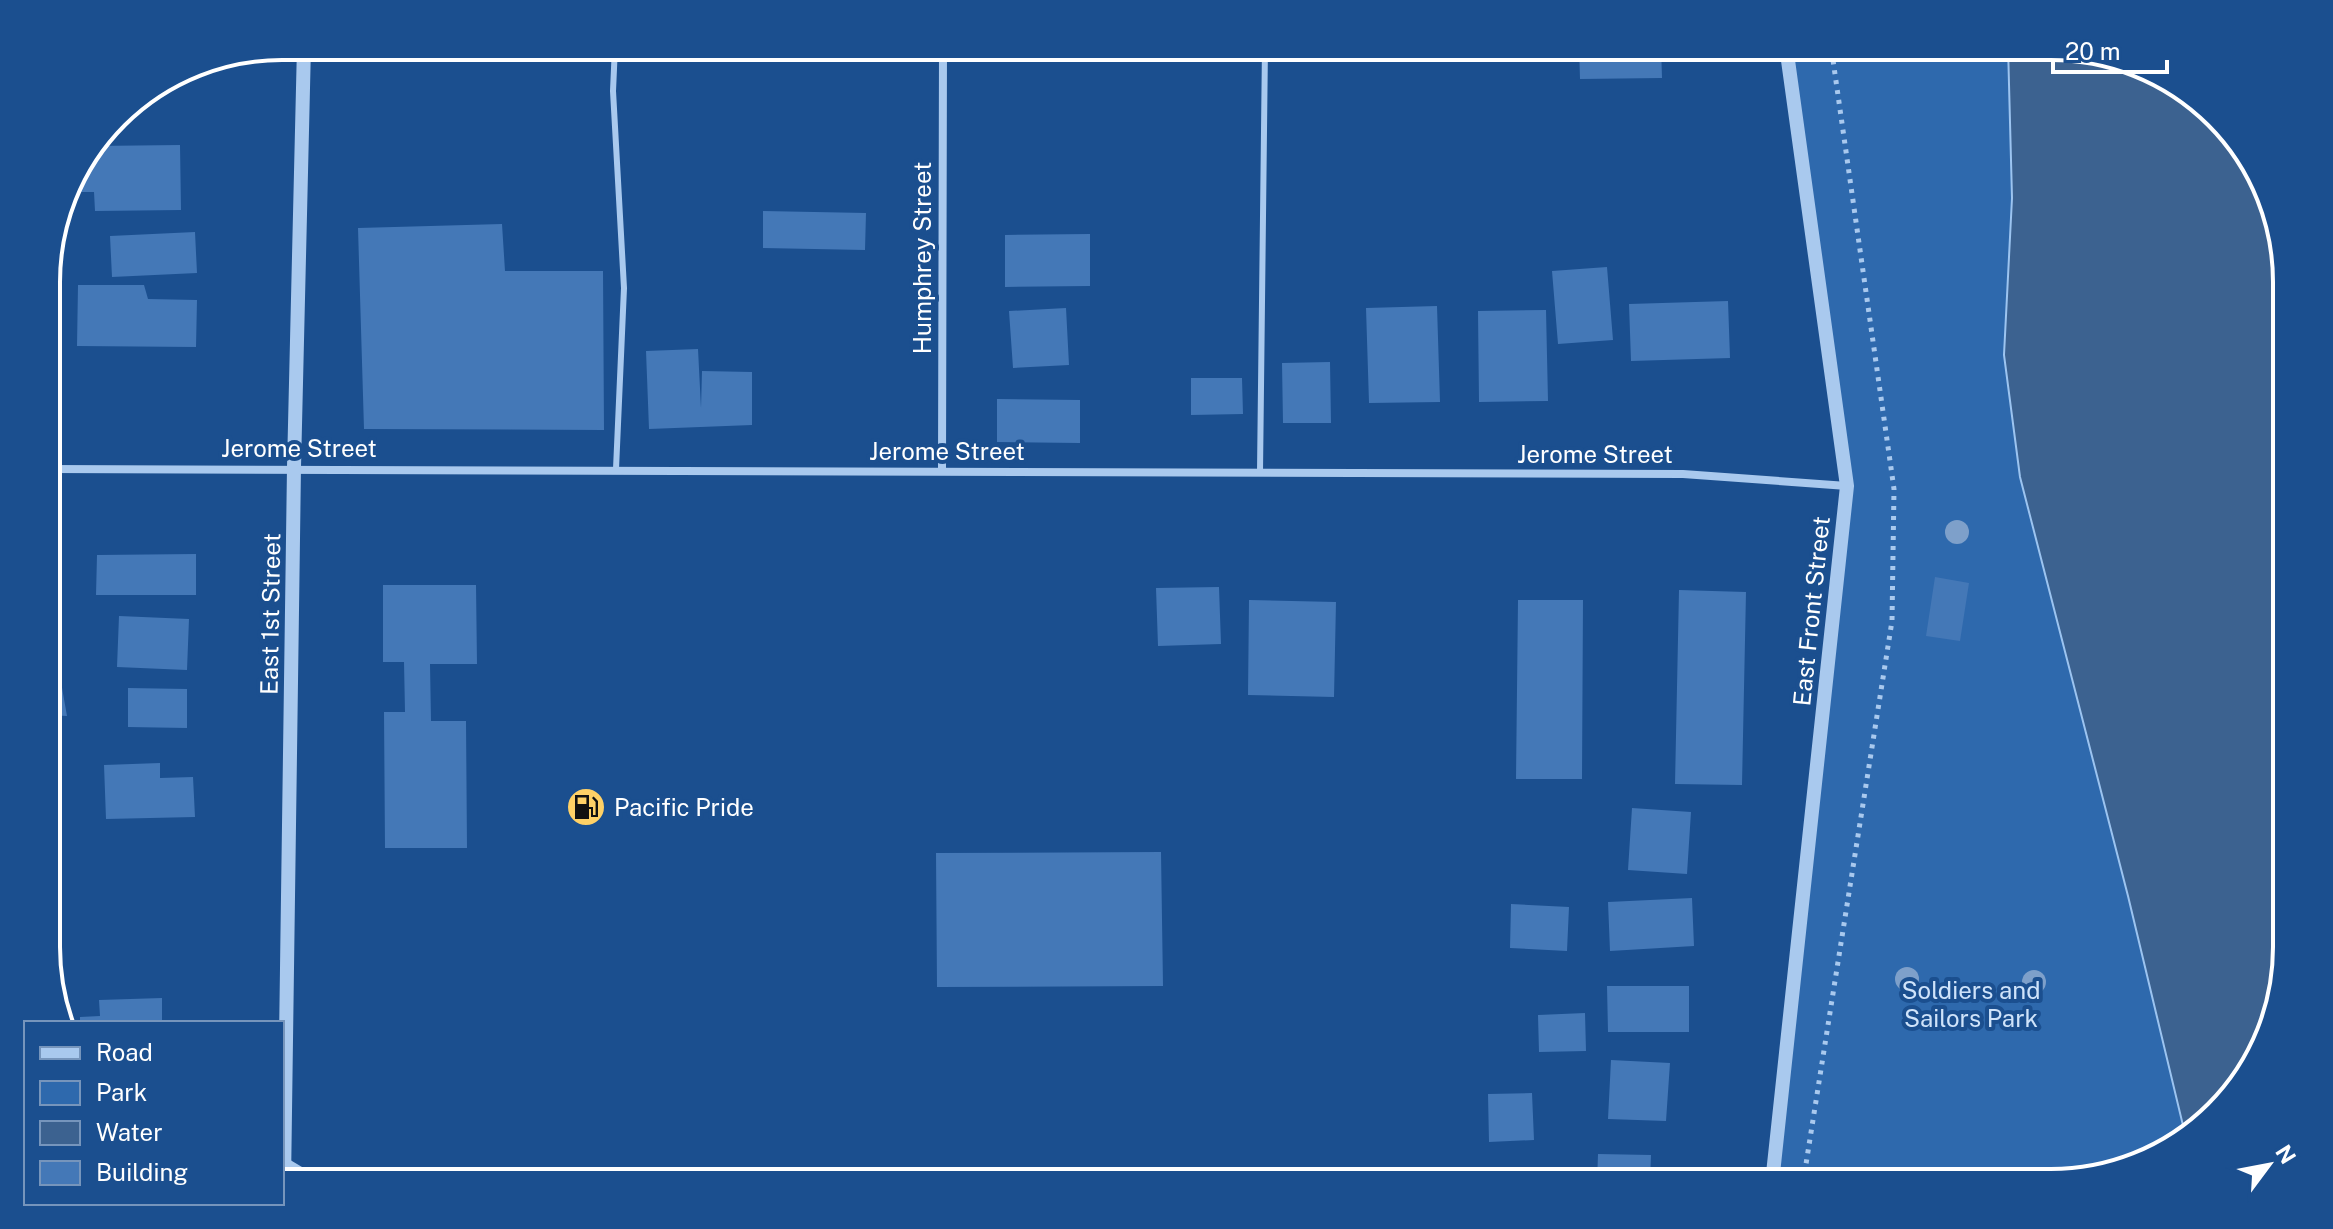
<svg xmlns="http://www.w3.org/2000/svg" width="2333" height="1229" font-family="'Public Sans',sans-serif">
  <style>
    .green { fill: #2e69ad }
    .water { fill: #3c6290; stroke: #9cc4f0; stroke-width: 2 }
    .building { fill: #4478b7 }
    .lines { fill: none; stroke-linecap: round; stroke-linejoin: round }
    .path { stroke: #a9c9ee; stroke-width: 5; stroke-dasharray: 4 6; stroke-linecap: butt }
    .service { stroke: #a9c9ee; stroke-width: 6 }
    .minor { stroke: #a9c9ee; stroke-width: 8 }
    .tertiary { stroke: #a9c9ee; stroke-width: 14 }
    .tree { fill: #7ea0ca }
    .labels { text-anchor: middle; dominant-baseline: central; stroke-width: 8; stroke-linejoin: round; paint-order: stroke }
    .street-label { font-size: 24px; fill: #fff; stroke: #1b4f8f }
    .poi-label { font-size: 24px; fill: #fff; stroke: #1b4f8f; text-anchor: start }
    .park-label { font-size: 24px; fill: #cfe3fa; stroke: #1b4f8f }
    .rim { fill: none; stroke: #fff; stroke-width: 4 }
  </style>
  <rect width="100%" height="100%" fill="#1b4f8f"/>
  <path class="green" d="M1786,46H2008L2012,198L2004,355L2020,477L2128,896L2186,1138L2182,1144L2066,1183H1770L1847,486Z"/>
  <path class="water" d="M2008,46H2051L2156,71L2247,150L2285,251L2287,948L2262,1052L2186,1138L2128,896L2020,477L2004,355L2012,198Z"/>
  <path class="building" d="M1579,46H1661L1662,78L1580,79Z
    M180,145L181,210L95,211L94,192H73V174L84,159H92L94,146Z
    M763,211L866,213L865,250L763,248Z
    M502,224L505,271H603L604,430L364,429L358,228Z
    M195,232L197,273L112,277L110,236Z
    M1090,234V286L1005,287V235Z
    M1607,267L1613,340L1558,344L1552,271Z
    M78,285H144L148,299L197,300L196,347L77,346Z
    M1728,301L1730,358L1631,361L1629,304Z
    M1437,306L1440,402L1369,403L1366,308Z
    M1066,308L1069,365L1013,368L1009,311Z
    M1546,310L1548,401L1479,402L1478,311Z
    M698,349L701,408L702,371L752,372V425L649,429L646,351Z
    M1330,362L1331,423H1283L1282,363Z
    M1191,378H1242L1243,414L1191,415Z
    M997,399L1080,400V443L997,442Z
    M196,554V595H96L97,555Z
    M1935,577L1969,583L1960,641L1926,636Z
    M383,585H476L477,664H430L431,721H466L467,848H385L384,712H405L404,662H383Z
    M1219,587L1221,644L1158,646L1156,588Z
    M1679,590L1746,592L1742,785L1675,784Z
    M1249,600L1336,602L1334,697L1248,695Z
    M1518,600H1583L1582,779H1516Z
    M119,616L189,619L187,670L117,667Z
    M47,635H52L57,672L47,671Z
    M47,682H61L67,716L48,715Z
    M128,688L187,689V728L128,727Z
    M160,763V778L193,777L195,817L106,819L104,765Z
    M1632,808L1691,812L1687,874L1628,870Z
    M1161,852L1163,986L937,987L936,853Z
    M1692,898L1694,946L1610,951L1608,902Z
    M1511,904L1569,907L1567,951L1510,948Z
    M1607,986H1689V1032H1608Z
    M162,998V1023H80V1017L100,1016L99,1000Z
    M1585,1013L1586,1051L1539,1052L1538,1015Z
    M1611,1060L1670,1063L1666,1121L1608,1119Z
    M1532,1093L1534,1140L1489,1142L1488,1094Z
    M1598,1154L1651,1155L1650,1183H1597Z"/>
  <g class="lines">
    <path class="path" d="M1803,1183L1892,621L1894,489L1831,46"/>
    <path class="service" d="M615,46L613,91L624,288L616,469
      M1260,472L1265,46"/>
    <path class="minor" d="M47,469L1683,474L1847,486
      M942,471L943,46
      M284,1161L321,1183"/>
    <path class="tertiary" d="M284,1183L294,467L304,46
      M1772,1183L1847,486L1786,46"/>
  </g>
  <g class="tree">
    <circle cx="1957" cy="532" r="12"/>
    <circle cx="1907" cy="979" r="12"/>
    <circle cx="2034" cy="982" r="12"/>
  </g>
  <defs>
    <symbol id="fuel-disc" viewBox="-11 -11 22 22"><circle r="9.5" fill="#ffd166" stroke="#1b4f8f"/><path d="M-5.5-6h7V0h2V4h1.3V-2.5L3-4.5l.8-.8L6-3V5H2.5V1h-1V6h-7ZM-4.2-4.7v3.2H.2V-4.7Z" fill="#111"/></symbol>
  </defs>
  <g fill-rule="evenodd">
    <use href="#fuel-disc" x="564" y="785" width="44" height="44"/>
  </g>
  <g class="labels">
    <g class="street-label">
      <text transform="translate(922 258) rotate(-90)">Humphrey Street</text>
      <text x="299" y="448">Jerome Street</text>
      <text x="947" y="451">Jerome Street</text>
      <text x="1595" y="454">Jerome Street</text>
      <text transform="translate(1811 611) rotate(-84)">East Front Street</text>
      <text transform="translate(270 614) rotate(-89)">East 1st Street</text>
    </g>
    <g class="poi-label">
      <text x="614" y="807">Pacific Pride</text>
    </g>
    <g class="park-label">
      <text x="1971" y="990">Soldiers and<tspan x="1971" dy="28">Sailors Park</tspan></text>
    </g>
  </g>
  <path d="M0 0H2333V1229H0ZM282 60H2051A222 222 0 0 1 2273 282V947A222 222 0 0 1 2051 1169H282A222 222 0 0 1 60 947V282A222 222 0 0 1 282 60Z" fill="#1b4f8f" fill-rule="evenodd"/>
  <path class="rim" d="M282 60H2051A222 222 0 0 1 2273 282V947A222 222 0 0 1 2051 1169H282A222 222 0 0 1 60 947V282A222 222 0 0 1 282 60Z"/>
  <rect x="24" y="1021" width="260" height="184" fill="#1b4f8f" stroke="#7695bc" stroke-width="2"/>
  <rect x="40" y="1047" width="40" height="12" fill="#a9c9ee" stroke="#7695bc" stroke-width="2"/>
  <text x="96" y="1061" font-size="24" fill="#ffffff">Road</text>
  <rect x="40" y="1081" width="40" height="24" fill="#2e69ad" stroke="#7695bc" stroke-width="2"/>
  <text x="96" y="1101" font-size="24" fill="#ffffff">Park</text>
  <rect x="40" y="1121" width="40" height="24" fill="#3c6290" stroke="#7695bc" stroke-width="2"/>
  <text x="96" y="1141" font-size="24" fill="#ffffff">Water</text>
  <rect x="40" y="1161" width="40" height="24" fill="#4478b7" stroke="#7695bc" stroke-width="2"/>
  <text x="96" y="1181" font-size="24" fill="#ffffff">Building</text>
  <g transform="translate(2269 1165) rotate(58)" stroke="#1b4f8f" stroke-width="6" paint-order="stroke">
  <path d="M0-6L14 30L0 20L-14 30Z" fill="#ffffff"/>
  <text y="-12" font-size="22" font-weight="bold" text-anchor="middle" fill="#ffffff">N</text>
  </g>
  <path d="M2053 60v12h114v-12" fill="none" stroke="#ffffff" stroke-width="4"/>
  <text x="2065" y="60" font-size="24" fill="#ffffff" stroke="#1b4f8f" stroke-width="6" paint-order="stroke">20 m</text>
</svg>
